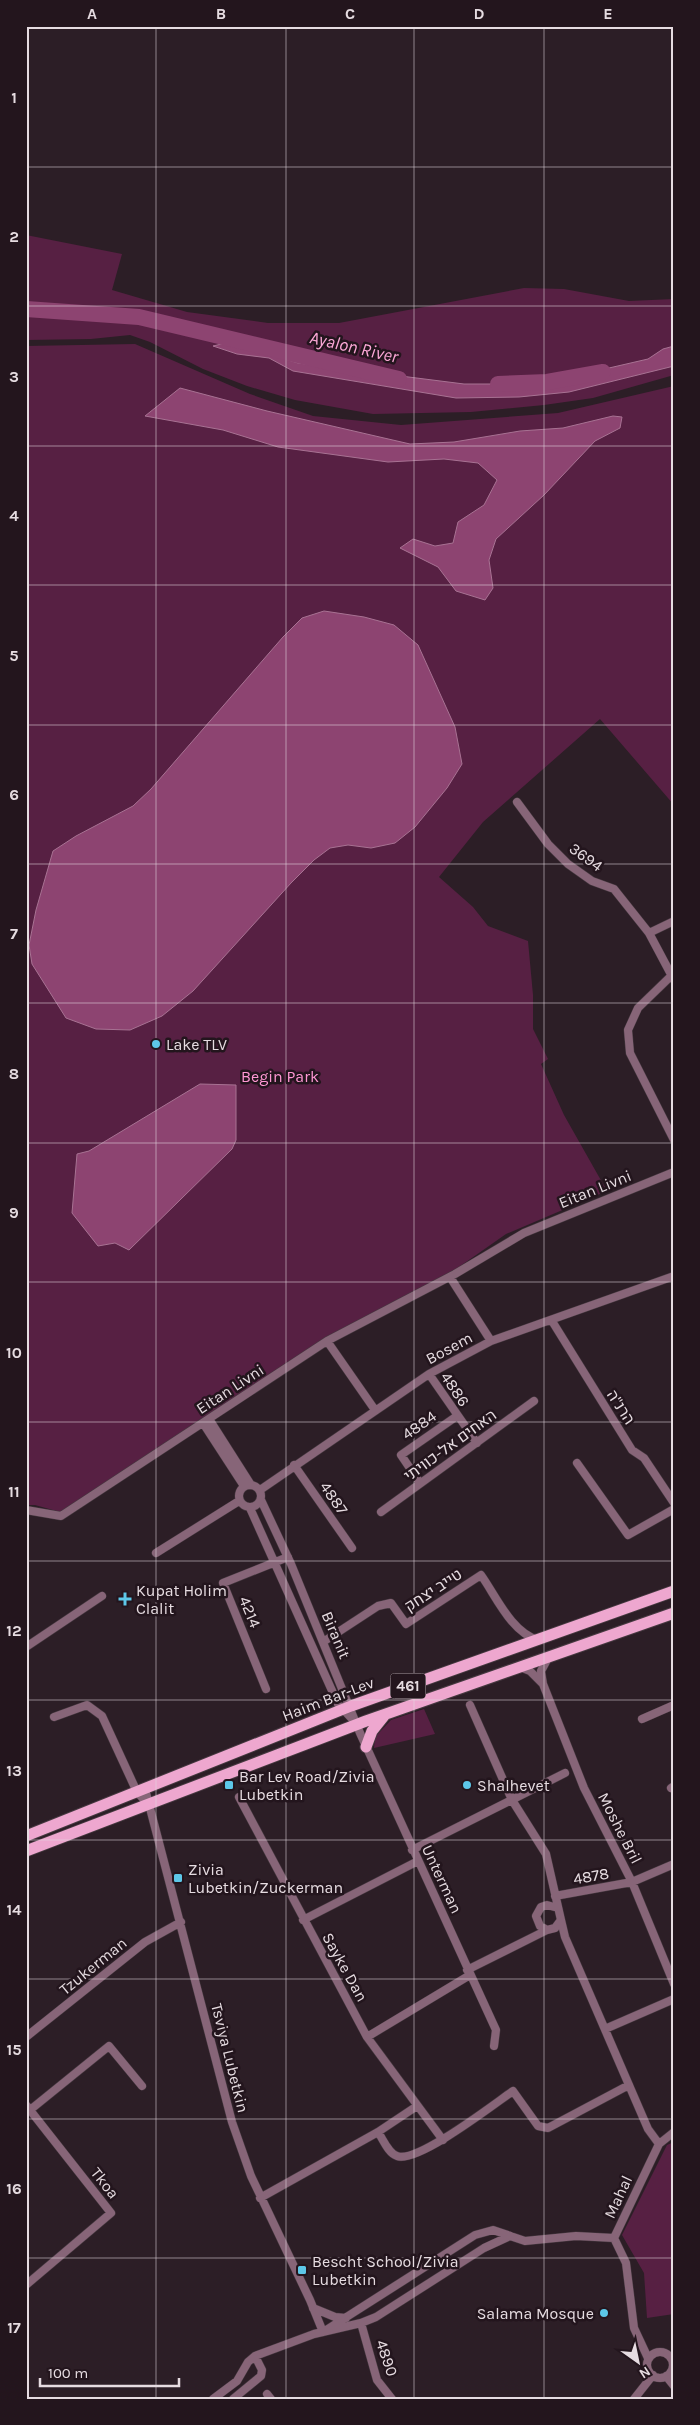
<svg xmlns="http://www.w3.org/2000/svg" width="700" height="2425" font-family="Karla,Heebo,sans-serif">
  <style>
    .green { fill: #572043 }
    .water { fill: #8d4471; stroke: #a87293 }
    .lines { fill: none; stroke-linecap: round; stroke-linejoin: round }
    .river { stroke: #8d4471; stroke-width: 16 }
    .street-casing { stroke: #463940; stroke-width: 9 }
    .primary-casing { stroke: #463940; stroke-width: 13 }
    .street { stroke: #876578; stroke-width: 8 }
    .primary { stroke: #eea7cf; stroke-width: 11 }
    .grid { fill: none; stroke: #e6dce1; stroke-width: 1; stroke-opacity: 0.55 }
    .poi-dot { fill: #5dc7e8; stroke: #23151d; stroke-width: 2 }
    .labels { text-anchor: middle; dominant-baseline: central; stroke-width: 5; stroke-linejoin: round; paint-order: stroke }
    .shield { fill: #23151d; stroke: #aca0a6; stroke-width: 1 }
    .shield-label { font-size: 15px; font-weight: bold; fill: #e6dce1 }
    .street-label { font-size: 16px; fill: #e6dce1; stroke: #23151d }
    .poi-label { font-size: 16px; fill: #e6dce1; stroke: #23151d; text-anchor: start }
    .park-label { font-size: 16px; fill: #ff97d4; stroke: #23151d }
    .water-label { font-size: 18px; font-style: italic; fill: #fca8d7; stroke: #23151d }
    .neatline { fill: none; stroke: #e6dce1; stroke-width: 2 }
    .grid-label { font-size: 16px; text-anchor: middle; font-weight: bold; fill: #e6dce1 }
  </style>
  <rect width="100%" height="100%" fill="#2c1e26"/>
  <path class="green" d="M26,235L122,254L112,290L187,312L268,323H339L524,288L564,289L629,301L674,299V375L593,398L544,405L471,412L373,414L295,400L247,386L203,369L150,342L130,335L91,339L26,340Z
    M135,344L250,394L313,416L401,425L558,413L674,386V805L600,719L483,822L439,877L473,907L488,926L528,941L533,995V1029L548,1059L541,1064L564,1115L607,1191L506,1234L449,1274L326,1338L60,1512L35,1505H26V346Z
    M424,1709L435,1734L374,1748L375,1737L391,1720Z
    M674,2142V2314L647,2318L644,2273L622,2235L667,2145Z"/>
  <path class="water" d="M230,342L298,363L464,384H558L596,371L648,359L663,349L674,346V366L569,392L519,397L456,398L293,371L269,358L237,354L213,346Z
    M180,388L267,411L410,444L454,442L520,431L563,428L613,416L622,417L620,428L595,441L544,495L496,539L489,560L493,588L485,600L456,591L438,567L400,548L413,539L435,546L453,543L458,522L484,505L497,480L478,463L444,459L388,462L278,447L223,430L145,416Z
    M324,611L364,617L394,625L418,645L455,727L462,764L447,788L415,827L395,843L371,848L348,845L330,848L314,860L291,883L193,991L162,1016L130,1030L96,1029L66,1018L32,964L29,945L36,910L53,851L76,836L133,806L151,789L283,637L302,618Z
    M200,1084L236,1085V1140L232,1149L129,1250L115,1243L98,1246L72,1213L77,1154L89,1151Z"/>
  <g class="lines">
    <path class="river" d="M26,309L139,317L399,379
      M498,384L547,382L603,372"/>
    <defs>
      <path id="street" d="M517,802L548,844L568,864L592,881L614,889L649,933L674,980
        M649,933L674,921
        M670,977L638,1008L628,1030L630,1053L674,1140
        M450,1277L491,1341
        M552,1321L632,1450L644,1458L674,1503
        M327,1341L375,1410
        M429,1374L477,1443
        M209,1419L251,1485
        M203,1423L244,1486
        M577,1463L628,1535L674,1509
        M294,1465L352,1548
        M420,1483L401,1455L457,1416
        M239 1496a11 11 0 1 1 22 0a11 11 0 1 1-22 0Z
        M260,1490L429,1374L491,1341L674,1276
        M261,1500L291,1564L360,1733L496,2030L494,2046
        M250,1508L338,1704L355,1722
        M26,1510L61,1516L327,1341L455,1274L524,1233L674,1172
        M381,1512L534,1401
        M156,1553L239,1501
        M323,1642L378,1606L391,1603L406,1624L481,1575C496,1596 511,1632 538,1640
        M26,1647L102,1596
        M548,1658L541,1671L543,1684L584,1788L632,1882L674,1984
        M520,1667L530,1671L542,1683
        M266,1689L223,1583L288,1557
        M470,1705L512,1800L546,1854L561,1920L555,1928L547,1930L540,1926L536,1916L541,1907L547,1905L558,1908
        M54,1717L87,1705L102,1716L137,1792L149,1805
        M642,1719L674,1705
        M671,1788L674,1786
        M145,1789L232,2122L251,2176L310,2300L323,2332
        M239,1797L367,2037L443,2140
        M412,1850L565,1773
        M555,1896L632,1882L674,1864
        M303,1920L418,1861
        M561,1920L565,1937L648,2129L659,2144
        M467,1970L547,1930
        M605,2029L674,1999
        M26,2037L145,1942L181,1922
        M367,2037L470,1975
        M26,2105L111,2213L26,2285
        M30,2110L109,2046L142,2086
        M378,2132C383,2139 388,2153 397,2156C417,2164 494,2104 513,2091L538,2126L548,2128L629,2085
        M260,2198L378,2132L417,2106
        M614,2238L626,2263L634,2328L648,2358
        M313,2308L335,2317L346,2318
        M361,2323L377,2380L392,2399
        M323,2332L475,2235L493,2230L525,2241L576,2236L614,2238L659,2144L674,2132
        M647 2365a13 13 0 1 1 26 0a13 13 0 1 1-26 0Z
        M666,2376L674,2386
        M267,2394L271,2399
        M213,2399L237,2381L248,2362L255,2356L314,2334L361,2323L376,2317L484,2248L510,2236
        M233,2399L261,2376L262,2370L255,2356
        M634,2399L653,2375"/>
      <path id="primary" d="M366,1747L372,1731L384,1716
        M26,1836L351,1706L674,1591
        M26,1851L366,1721L674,1613"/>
    </defs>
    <use href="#street" class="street-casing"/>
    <use href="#primary" class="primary-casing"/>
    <use href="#street" class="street"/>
    <use href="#primary" class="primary"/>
  </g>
  <path class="grid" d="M156,26V2399M286,26V2399M414,26V2399M544,26V2399M26,167H674M26,306H674M26,446H674M26,585H674M26,725H674M26,864H674M26,1003H674M26,1143H674M26,1282H674M26,1422H674M26,1561H674M26,1700H674M26,1840H674M26,1979H674M26,2119H674M26,2258H674"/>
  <g class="poi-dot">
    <circle cx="156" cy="1044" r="5"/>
    <path d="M122.5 1591.5h5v5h5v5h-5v5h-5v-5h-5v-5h5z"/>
    <rect x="224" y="1780" width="10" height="10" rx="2.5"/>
    <circle cx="467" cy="1785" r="5"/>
    <rect x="173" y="1873" width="10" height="10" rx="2.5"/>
    <rect x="297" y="2265" width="10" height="10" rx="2.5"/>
    <circle cx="604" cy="2313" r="5"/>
  </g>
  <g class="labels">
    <rect class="shield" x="390.5" y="1673.5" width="35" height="25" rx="4"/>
    <g class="shield-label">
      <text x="408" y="1686">461</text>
    </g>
    <g class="street-label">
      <text transform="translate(586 857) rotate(36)">3694</text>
      <text transform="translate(595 1189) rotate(-22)">Eitan Livni</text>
      <text transform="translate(449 1348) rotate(-28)">Bosem</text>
      <text transform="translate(230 1389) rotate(-33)">Eitan Livni</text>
      <text transform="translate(455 1389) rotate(56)">4886</text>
      <text transform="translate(621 1407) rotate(57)">הרנ"ה</text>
      <text transform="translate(419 1425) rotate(-35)">4884</text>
      <text transform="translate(450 1445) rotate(-36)">האחים אל-כוויתי</text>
      <text transform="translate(334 1498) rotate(55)">4887</text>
      <text transform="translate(433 1590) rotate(-33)">טייב יצחק</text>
      <text transform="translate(250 1612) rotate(68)">4214</text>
      <text transform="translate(336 1635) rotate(67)">Biranit</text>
      <text transform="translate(328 1699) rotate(-21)">Haim Bar-Lev</text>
      <text transform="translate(620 1828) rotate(63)">Moshe Bril</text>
      <text transform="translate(591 1876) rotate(-10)">4878</text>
      <text transform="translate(442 1879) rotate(65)">Unterman</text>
      <text transform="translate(93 1966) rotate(-39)">Tzukerman</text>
      <text transform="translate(345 1967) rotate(61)">Sayke Dan</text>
      <text transform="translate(230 2058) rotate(76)">Tsviya Lubetkin</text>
      <text transform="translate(105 2183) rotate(52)">Tkoa</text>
      <text transform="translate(618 2197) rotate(-65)">Mahal</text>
      <text transform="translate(387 2358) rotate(71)">4890</text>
    </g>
    <g class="poi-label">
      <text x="166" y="1044">Lake TLV</text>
      <text x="136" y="1590">Kupat Holim<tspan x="136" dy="18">Clalit</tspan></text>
      <text x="239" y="1776">Bar Lev Road/Zivia<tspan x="239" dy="18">Lubetkin</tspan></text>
      <text x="477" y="1785">Shalhevet</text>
      <text x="188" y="1869">Zivia<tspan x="188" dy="18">Lubetkin/Zuckerman</tspan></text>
      <text x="312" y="2261">Bescht School/Zivia<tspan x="312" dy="18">Lubetkin</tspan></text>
      <text x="594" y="2313" text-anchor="end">Salama Mosque</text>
    </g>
    <g class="park-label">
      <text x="280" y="1076">Begin Park</text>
    </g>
    <g class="water-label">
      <text transform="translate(354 347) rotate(13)">Ayalon River</text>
    </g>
  </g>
  <rect width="700" height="2425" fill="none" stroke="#23151d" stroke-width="55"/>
  <g transform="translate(638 2362) rotate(147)" stroke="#23151d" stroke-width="4" paint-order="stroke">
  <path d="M0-4L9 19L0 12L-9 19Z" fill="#e6dce1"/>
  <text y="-8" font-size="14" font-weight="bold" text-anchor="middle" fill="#e6dce1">N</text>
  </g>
  <path d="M40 2378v8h139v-8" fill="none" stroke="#e6dce1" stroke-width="2.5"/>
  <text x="48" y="2378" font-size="15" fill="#e6dce1" stroke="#23151d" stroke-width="4" paint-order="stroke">100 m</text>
  <rect x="28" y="28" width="644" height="2370" class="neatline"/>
  <g class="grid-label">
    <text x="92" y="19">A</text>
    <text x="221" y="19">B</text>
    <text x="350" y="19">C</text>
    <text x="479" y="19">D</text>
    <text x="608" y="19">E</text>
    <text x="14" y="103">1</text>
    <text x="14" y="242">2</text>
    <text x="14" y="382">3</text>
    <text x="14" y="521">4</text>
    <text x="14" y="661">5</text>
    <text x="14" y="800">6</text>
    <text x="14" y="939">7</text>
    <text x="14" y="1079">8</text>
    <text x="14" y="1218">9</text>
    <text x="14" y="1358">10</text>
    <text x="14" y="1497">11</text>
    <text x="14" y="1636">12</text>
    <text x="14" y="1776">13</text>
    <text x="14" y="1915">14</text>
    <text x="14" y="2055">15</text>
    <text x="14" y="2194">16</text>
    <text x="14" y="2333">17</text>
  </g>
</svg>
